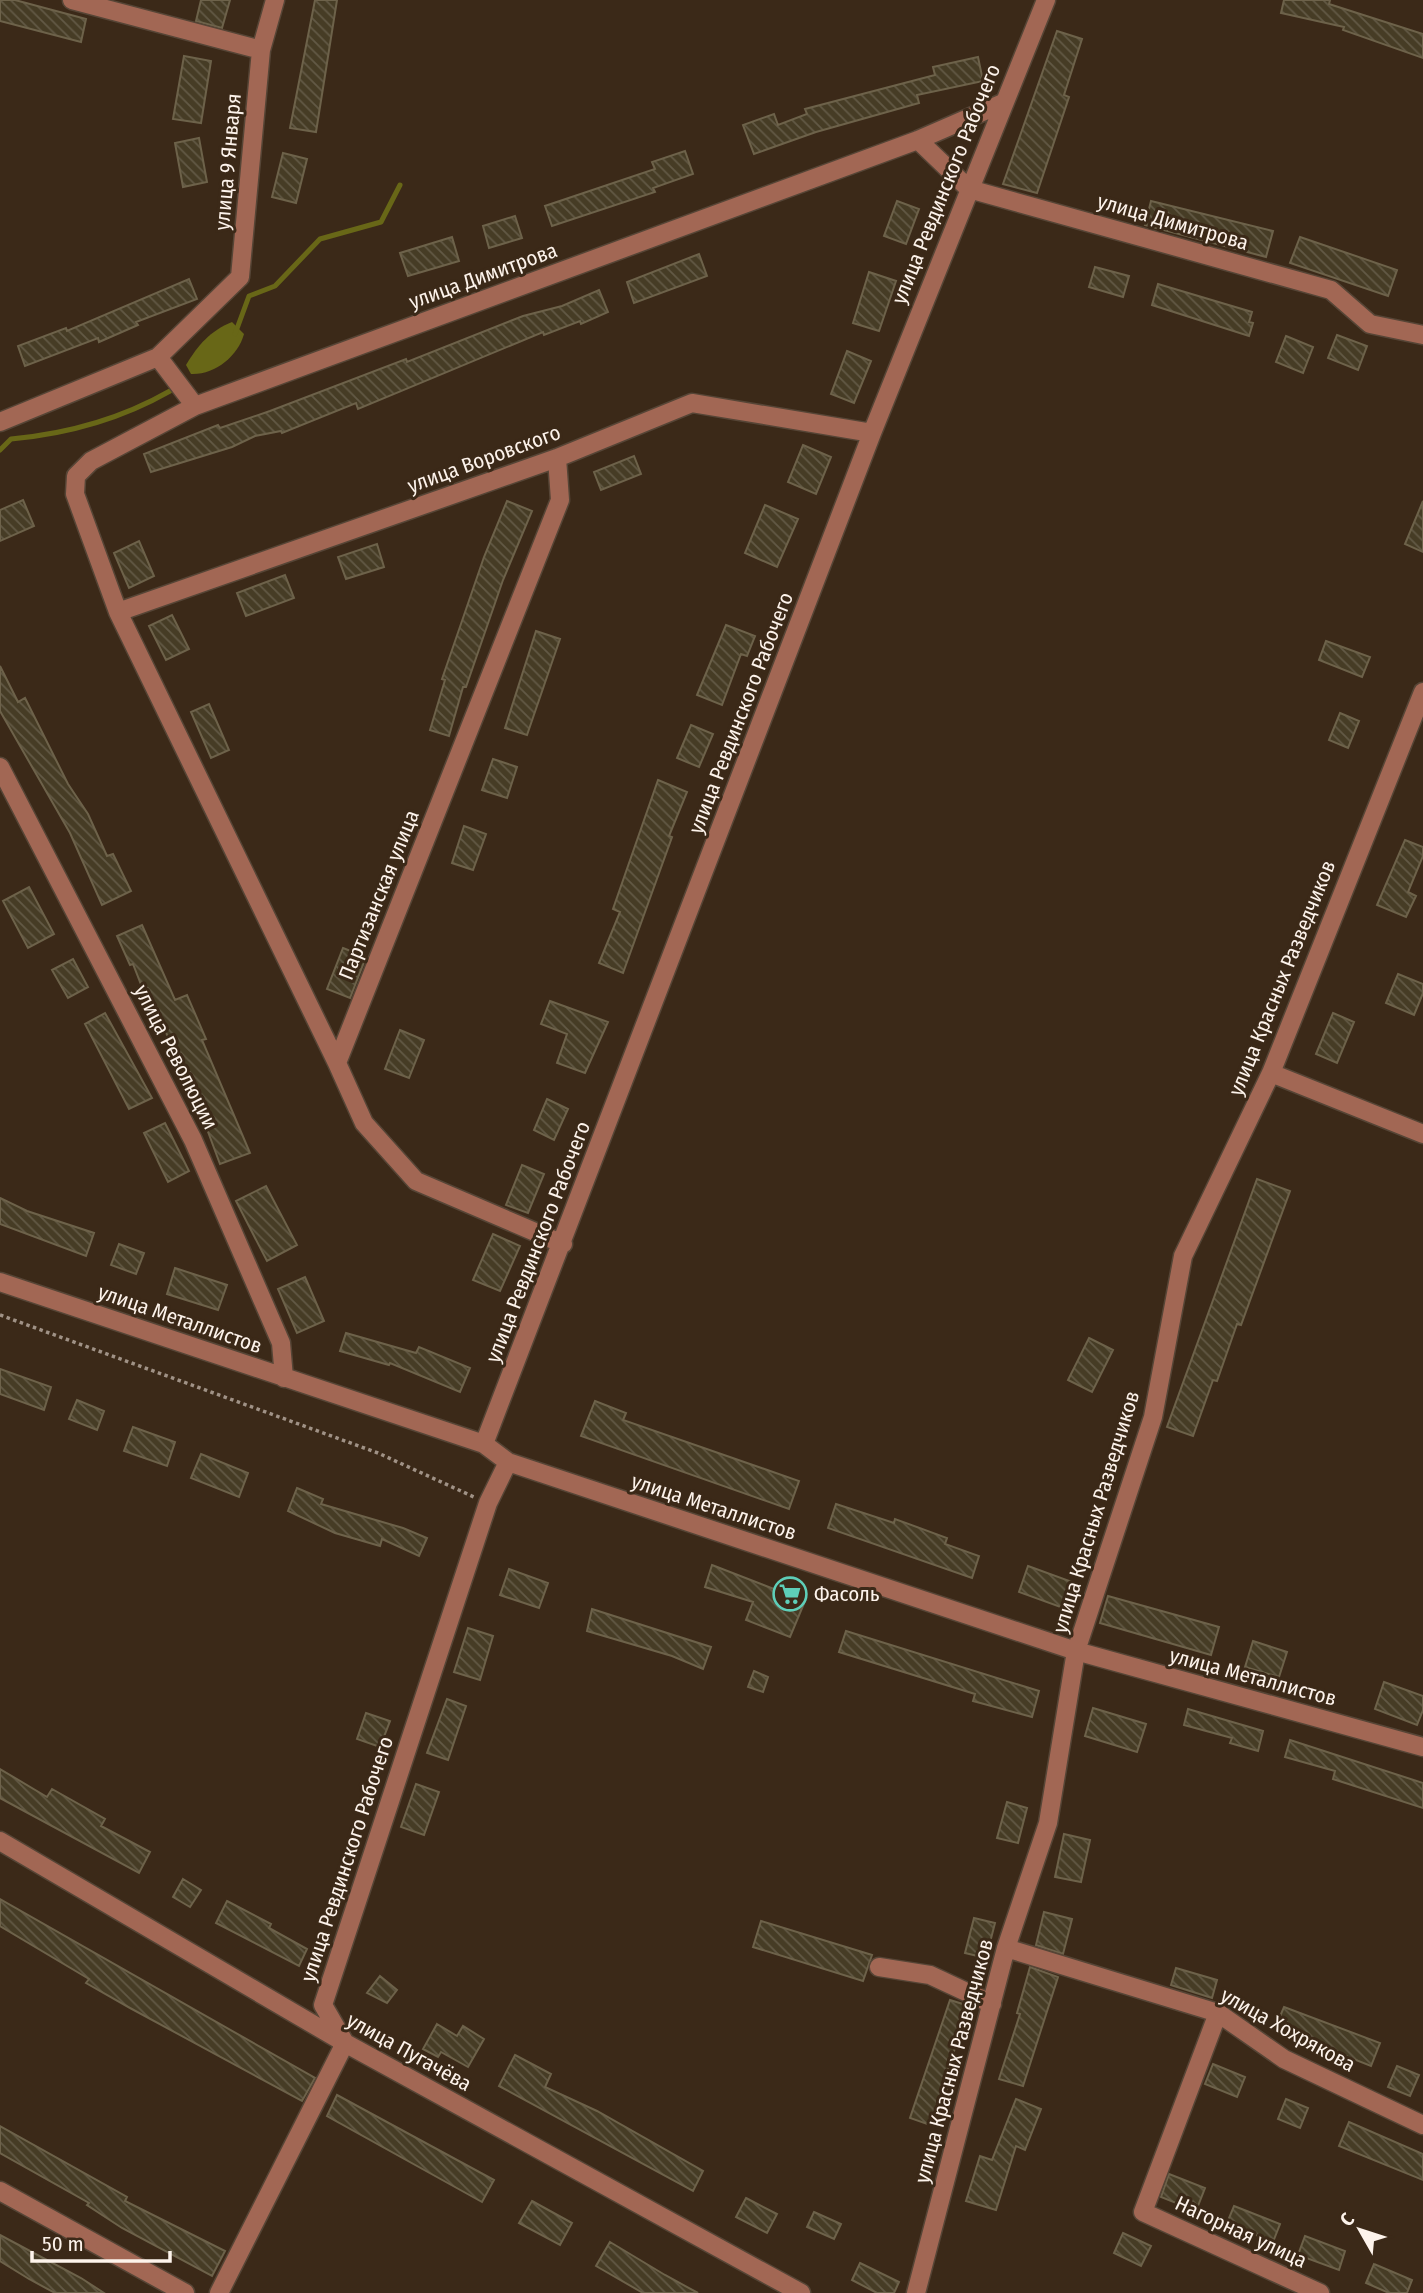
<svg xmlns="http://www.w3.org/2000/svg" width="1423" height="2293" font-family="'Fira Sans Condensed',sans-serif">
  <style>
    .water { fill: #686717 }
    .lines { fill: none; stroke-linecap: round; stroke-linejoin: round }
    .stream { stroke: #686717; stroke-width: 5 }
    .building { fill: url(#building-back-hatch); stroke: #6d624a; stroke-width: 2 }
    .minor-casing { stroke: #564536; stroke-width: 21 }
    .path { stroke: #a09286; stroke-width: 3.5; stroke-dasharray: 3.5 3.5; stroke-linecap: butt }
    .minor { stroke: #a26754; stroke-width: 18 }
    .labels { text-anchor: middle; dominant-baseline: central; stroke-width: 6; stroke-linejoin: round; paint-order: stroke }
    .street-label { font-size: 21px; fill: #fdf3eb; stroke: #3b2918 }
    .poi-label { font-size: 21px; fill: #fdf3eb; stroke: #3b2918; text-anchor: start }
  </style>
  <defs>
    <pattern id="building-back-hatch" width="6" height="6" patternUnits="userSpaceOnUse" patternTransform="scale(1.75)"><rect width="6" height="6" fill="#463c25"/><path d="M-1 5l2 2M0 0l6 6M5-1l2 2" fill="none" stroke="#625945"/></pattern>
  </defs>
  <rect width="100%" height="100%" fill="#3b2918"/>
  <path class="water" d="M232,322L244,334C238,356 215,375 191,374L186,365C198,345 210,331 232,322Z"/>
  <g class="lines">
    <path class="stream" d="M235,334L249,296L275,286L320,239L381,222L400,185
      M0,450L11,439C66,434 121,419 170,391"/>
  </g>
  <path class="building" d="M0,0H15L86,19L81,42L0,21Z
    M201,0H230L222,28L196,21Z
    M315,0H337L316,132L290,128Z
    M1284,0H1330L1329,4L1423,34V58L1343,30L1344,27L1281,13Z
    M1057,31L1082,39L1064,95L1069,97L1037,193L1003,184Z
    M184,56L211,61L201,123L173,119Z
    M978,57L983,81L917,95L919,103L816,132L754,154L743,125L774,114L778,125L807,114L805,109L935,75L933,67Z
    M199,138L207,182L183,187L175,143Z
    M685,151L693,174L653,188L655,192L552,226L545,206L655,169L652,162Z
    M283,153L307,159L296,203L272,197Z
    M897,201L919,209L906,244L884,236Z
    M1151,201L1273,231L1266,257L1145,225Z
    M515,216L522,238L489,248L483,226Z
    M452,237L459,261L408,276L400,253Z
    M1300,237L1397,270L1388,296L1290,263Z
    M699,254L707,276L634,303L627,282Z
    M1095,267L1129,276L1123,297L1089,287Z
    M869,272L896,281L879,331L853,323Z
    M189,279L197,299L136,322L138,325L99,342L98,338L25,366L18,346L66,328L67,331Z
    M1158,284L1252,312L1249,322L1253,323L1249,336L1152,305Z
    M599,290L608,312L581,324L580,321L544,335L543,332L358,409L356,403L282,433L281,431L255,436L232,447L151,472L144,454L218,425L220,428L270,411L406,359L407,362L523,316L562,306Z
    M1337,335L1367,346L1358,370L1328,358Z
    M1286,336L1313,347L1303,373L1276,362Z
    M847,351L871,361L854,403L831,394Z
    M803,445L831,457L816,494L788,482Z
    M634,456L641,474L601,490L594,472Z
    M23,500L34,526L0,541V510Z
    M507,501L532,511L503,580L466,687H463L449,736L430,730L445,680L442,679L484,557Z
    M1423,501V552L1405,544Z
    M765,505L798,519L777,567L745,553Z
    M139,541L154,576L129,588L114,553Z
    M377,544L384,567L346,579L338,557Z
    M285,575L294,598L246,616L237,593Z
    M172,615L189,649L166,660L149,626Z
    M726,625L755,636L747,656L741,654L722,705L697,695Z
    M536,631L560,639L527,735L505,728Z
    M1326,641L1370,657L1362,677L1319,660Z
    M0,666L18,702L25,698L68,784L88,814L107,856L113,854L131,891L102,905L70,833L0,711Z
    M209,704L229,750L211,758L191,712Z
    M1340,713L1359,721L1348,748L1329,740Z
    M691,725L713,734L699,767L677,758Z
    M493,759L517,767L507,798L482,790Z
    M658,780L687,792L669,836L672,837L623,973L599,963L620,912L613,909Z
    M464,826L486,834L473,870L452,863Z
    M1405,840L1423,847V856L1408,892L1416,896L1406,917L1377,905Z
    M29,887L54,934L28,948L3,901Z
    M142,925L175,1000L187,995L206,1039L202,1040L250,1153L220,1164L204,1121L207,1119L178,1051L174,1052L152,998L147,1000L133,964L130,965L117,936Z
    M343,948L366,957L350,998L327,989Z
    M73,959L88,987L68,998L52,970Z
    M1398,974L1423,984V993L1414,1015L1386,1003Z
    M550,1001L608,1022L585,1073L557,1063L567,1034L541,1024Z
    M105,1013L152,1098L129,1109L85,1024Z
    M1333,1013L1354,1022L1337,1063L1316,1054Z
    M400,1030L424,1040L409,1078L385,1069Z
    M547,1099L568,1109L554,1140L534,1130Z
    M165,1123L189,1171L168,1182L144,1133Z
    M522,1165L544,1174L528,1213L506,1205Z
    M1257,1179L1290,1191L1241,1325L1237,1324L1217,1381L1213,1380L1193,1436L1167,1427Z
    M266,1186L297,1245L267,1261L236,1201Z
    M0,1198L27,1211L94,1233L86,1256L0,1224Z
    M493,1234L520,1246L500,1291L473,1280Z
    M119,1244L144,1253L136,1274L111,1265Z
    M175,1268L227,1285L218,1310L167,1294Z
    M305,1277L324,1321L297,1333L278,1289Z
    M346,1333L416,1353L419,1347L470,1368L460,1392L390,1363L389,1365L340,1351Z
    M1089,1338L1113,1350L1092,1392L1068,1380Z
    M0,1369L51,1387L44,1410L0,1394Z
    M77,1400L104,1411L97,1430L69,1419Z
    M595,1401L626,1413L623,1420L799,1481L789,1509L581,1436Z
    M133,1427L175,1442L167,1466L124,1451Z
    M201,1454L248,1473L239,1497L191,1478Z
    M297,1488L323,1499L321,1504L403,1528L427,1538L419,1556L382,1539L380,1546L335,1533L288,1511Z
    M836,1504L894,1523L895,1519L947,1538L945,1544L979,1556L972,1578L828,1528Z
    M712,1565L805,1601L790,1637L746,1620L753,1602L705,1587Z
    M1028,1566L1075,1583L1066,1609L1019,1592Z
    M509,1569L548,1583L539,1608L500,1595Z
    M1108,1596L1219,1627L1211,1655L1100,1623Z
    M592,1609L711,1647L703,1669L672,1656L587,1631Z
    M468,1628L493,1636L480,1680L454,1672Z
    M846,1631L1039,1691L1032,1717L973,1701L975,1694L839,1652Z
    M1253,1641L1287,1652L1279,1677L1245,1667Z
    M754,1671L768,1677L763,1692L748,1687Z
    M1384,1682L1423,1696V1710L1417,1725L1375,1709Z
    M447,1699L466,1706L448,1760L427,1753Z
    M1093,1708L1146,1724L1137,1752L1085,1736Z
    M1188,1709L1263,1731L1258,1751L1230,1743L1232,1738L1184,1725Z
    M366,1713L390,1721L380,1747L357,1739Z
    M1290,1740L1423,1783V1808L1333,1779L1335,1771L1285,1757Z
    M0,1769L47,1797L52,1789L105,1819L101,1826L150,1852L139,1873L0,1798Z
    M416,1784L439,1792L424,1835L401,1827Z
    M1007,1802L1027,1808L1018,1843L997,1838Z
    M1064,1834L1090,1840L1081,1882L1055,1877Z
    M183,1879L201,1890L190,1907L173,1897Z
    M0,1899L315,2078L302,2101L130,2008L86,1983L89,1979L0,1926Z
    M227,1901L271,1924L269,1928L307,1949L299,1966L216,1923Z
    M1044,1912L1072,1919L1063,1954L1036,1945Z
    M974,1918L995,1923L986,1958L965,1953Z
    M761,1921L872,1955L863,1981L753,1947Z
    M1030,1967L1058,1977L1023,2086L999,2079L1020,2014L1017,2013Z
    M1176,1968L1217,1980L1212,1998L1171,1985Z
    M380,1976L397,1990L387,2003L367,1993Z
    M950,2000L969,2006L945,2078L950,2080L933,2126L910,2118Z
    M1284,2007L1380,2043L1371,2066L1275,2028Z
    M437,2024L457,2036L463,2026L484,2039L468,2067L441,2052L438,2057L423,2049Z
    M515,2055L551,2074L545,2087L597,2111L703,2171L693,2191L499,2086Z
    M1213,2064L1245,2077L1237,2097L1205,2084Z
    M1397,2066L1419,2075L1410,2096L1388,2087Z
    M337,2095L494,2180L482,2202L327,2116Z
    M1016,2099L1041,2109L1025,2150L1016,2146L996,2210L966,2201L980,2156L992,2160Z
    M1286,2099L1308,2108L1300,2128L1278,2119Z
    M1349,2122L1423,2154V2180L1339,2146Z
    M0,2126L127,2197L125,2201L225,2251L212,2276L122,2228L87,2205L89,2203L0,2153Z
    M1169,2174L1205,2188L1196,2211L1161,2197Z
    M746,2198L777,2214L767,2233L736,2217Z
    M532,2201L572,2223L560,2245L519,2223Z
    M1234,2206L1280,2224L1273,2242L1227,2223Z
    M814,2212L841,2224L834,2239L807,2227Z
    M1123,2233L1151,2246L1141,2266L1114,2253Z
    M0,2235L81,2278L104,2293H55L29,2279L0,2261Z
    M1305,2236L1345,2251L1339,2270L1298,2255Z
    M610,2242L665,2275L698,2293H643L596,2266Z
    M860,2263L899,2282L894,2293H877L852,2280Z
    M1374,2264L1412,2280L1407,2293H1389L1366,2283Z"/>
  <g class="lines">
    <defs>
      <path id="minor" d="M72,0L261,50
        M918,140L969,189L1331,290L1370,324L1423,335
        M158,357L195,406
        M0,422L158,357L240,277L261,50L275,0
        M557,458L560,500L337,1063L364,1123L416,1181L563,1244
        M118,612L557,458L692,403L872,433
        M0,767L193,1140L281,1343L284,1378
        M337,1063L118,612L75,494L76,476L91,461L195,406L918,140L1003,103
        M1271,1073L1423,1134
        M0,1282L484,1444L508,1462L1076,1651L1423,1747
        M484,1444L872,433L1046,0
        M0,1841L345,2043L801,2293
        M1006,1948L1218,2013L1284,2059L1423,2125
        M879,1967L930,1975L992,2004
        M1218,2013L1143,2212L1320,2293
        M0,2191L185,2293
        M219,2293L345,2043L323,2005L488,1503L508,1462
        M916,2293L1006,1948L1048,1823L1076,1651L1153,1417L1183,1256L1271,1073L1423,692"/>
    </defs>
    <use href="#minor" class="minor-casing"/>
    <path class="path" d="M0,1315L378,1453L474,1497"/>
    <use href="#minor" class="minor"/>
  </g>
  <defs>
    <symbol id="supermarket-ring" viewBox="-11 -11 22 22"><circle r="9.5" fill="#3b2918" stroke="#5eceb8" stroke-width="1.5"/><path d="M-6-5.5h2.5l.6 2H6L4.5 2H-2.5L-4.4-4H-6ZM-1.5 3.2a1.3 1.3 0 1 0 .1 0ZM3 3.2a1.3 1.3 0 1 0 .1 0Z" fill="#5eceb8"/></symbol>
  </defs>
  <g fill-rule="evenodd">
    <use href="#supermarket-ring" x="771" y="1575" width="38" height="38"/>
  </g>
  <g class="labels">
    <g class="street-label">
      <text transform="translate(228 162) rotate(-85)">улица 9 Января</text>
      <text transform="translate(946 184) rotate(-68)">улица Ревдинского Рабочего</text>
      <text transform="translate(1173 222) rotate(16)">улица Димитрова</text>
      <text transform="translate(483 276) rotate(-20)">улица Димитрова</text>
      <text transform="translate(484 459) rotate(-20)">улица Воровского</text>
      <text transform="translate(741 713) rotate(-69)">улица Ревдинского Рабочего</text>
      <text transform="translate(379 895) rotate(-68)">Партизанская улица</text>
      <text transform="translate(1282 978) rotate(-68)">улица Красных Разведчиков</text>
      <text transform="translate(176 1057) rotate(63)">улица Революции</text>
      <text transform="translate(538 1242) rotate(-69)">улица Ревдинского Рабочего</text>
      <text transform="translate(180 1319) rotate(19)">улица Металлистов</text>
      <text transform="translate(714 1507) rotate(18)">улица Металлистов</text>
      <text transform="translate(1096 1512) rotate(-73)">улица Красных Разведчиков</text>
      <text transform="translate(1253 1677) rotate(15)">улица Металлистов</text>
      <text transform="translate(347 1859) rotate(-72)">улица Ревдинского Рабочего</text>
      <text transform="translate(1288 2030) rotate(29)">улица Хохрякова</text>
      <text transform="translate(409 2052) rotate(29)">улица Пугачёва</text>
      <text transform="translate(954 2061) rotate(-75)">улица Красных Разведчиков</text>
      <text transform="translate(1241 2232) rotate(25)">Нагорная улица</text>
    </g>
    <g class="poi-label">
      <text x="814" y="1594">Фасоль</text>
    </g>
  </g>
  <g transform="translate(1360 2230) rotate(309)" stroke="#3b2918" stroke-width="5" paint-order="stroke">
  <path d="M0-5L12 26L0 18L-12 26Z" fill="#fdf3eb"/>
  <text y="-10" font-size="19" font-weight="bold" text-anchor="middle" fill="#fdf3eb">С</text>
  </g>
  <path d="M32 2251v10h138v-10" fill="none" stroke="#fdf3eb" stroke-width="3.5"/>
  <text x="42" y="2251" font-size="21" fill="#fdf3eb" stroke="#3b2918" stroke-width="5" paint-order="stroke">50 m</text>
</svg>
